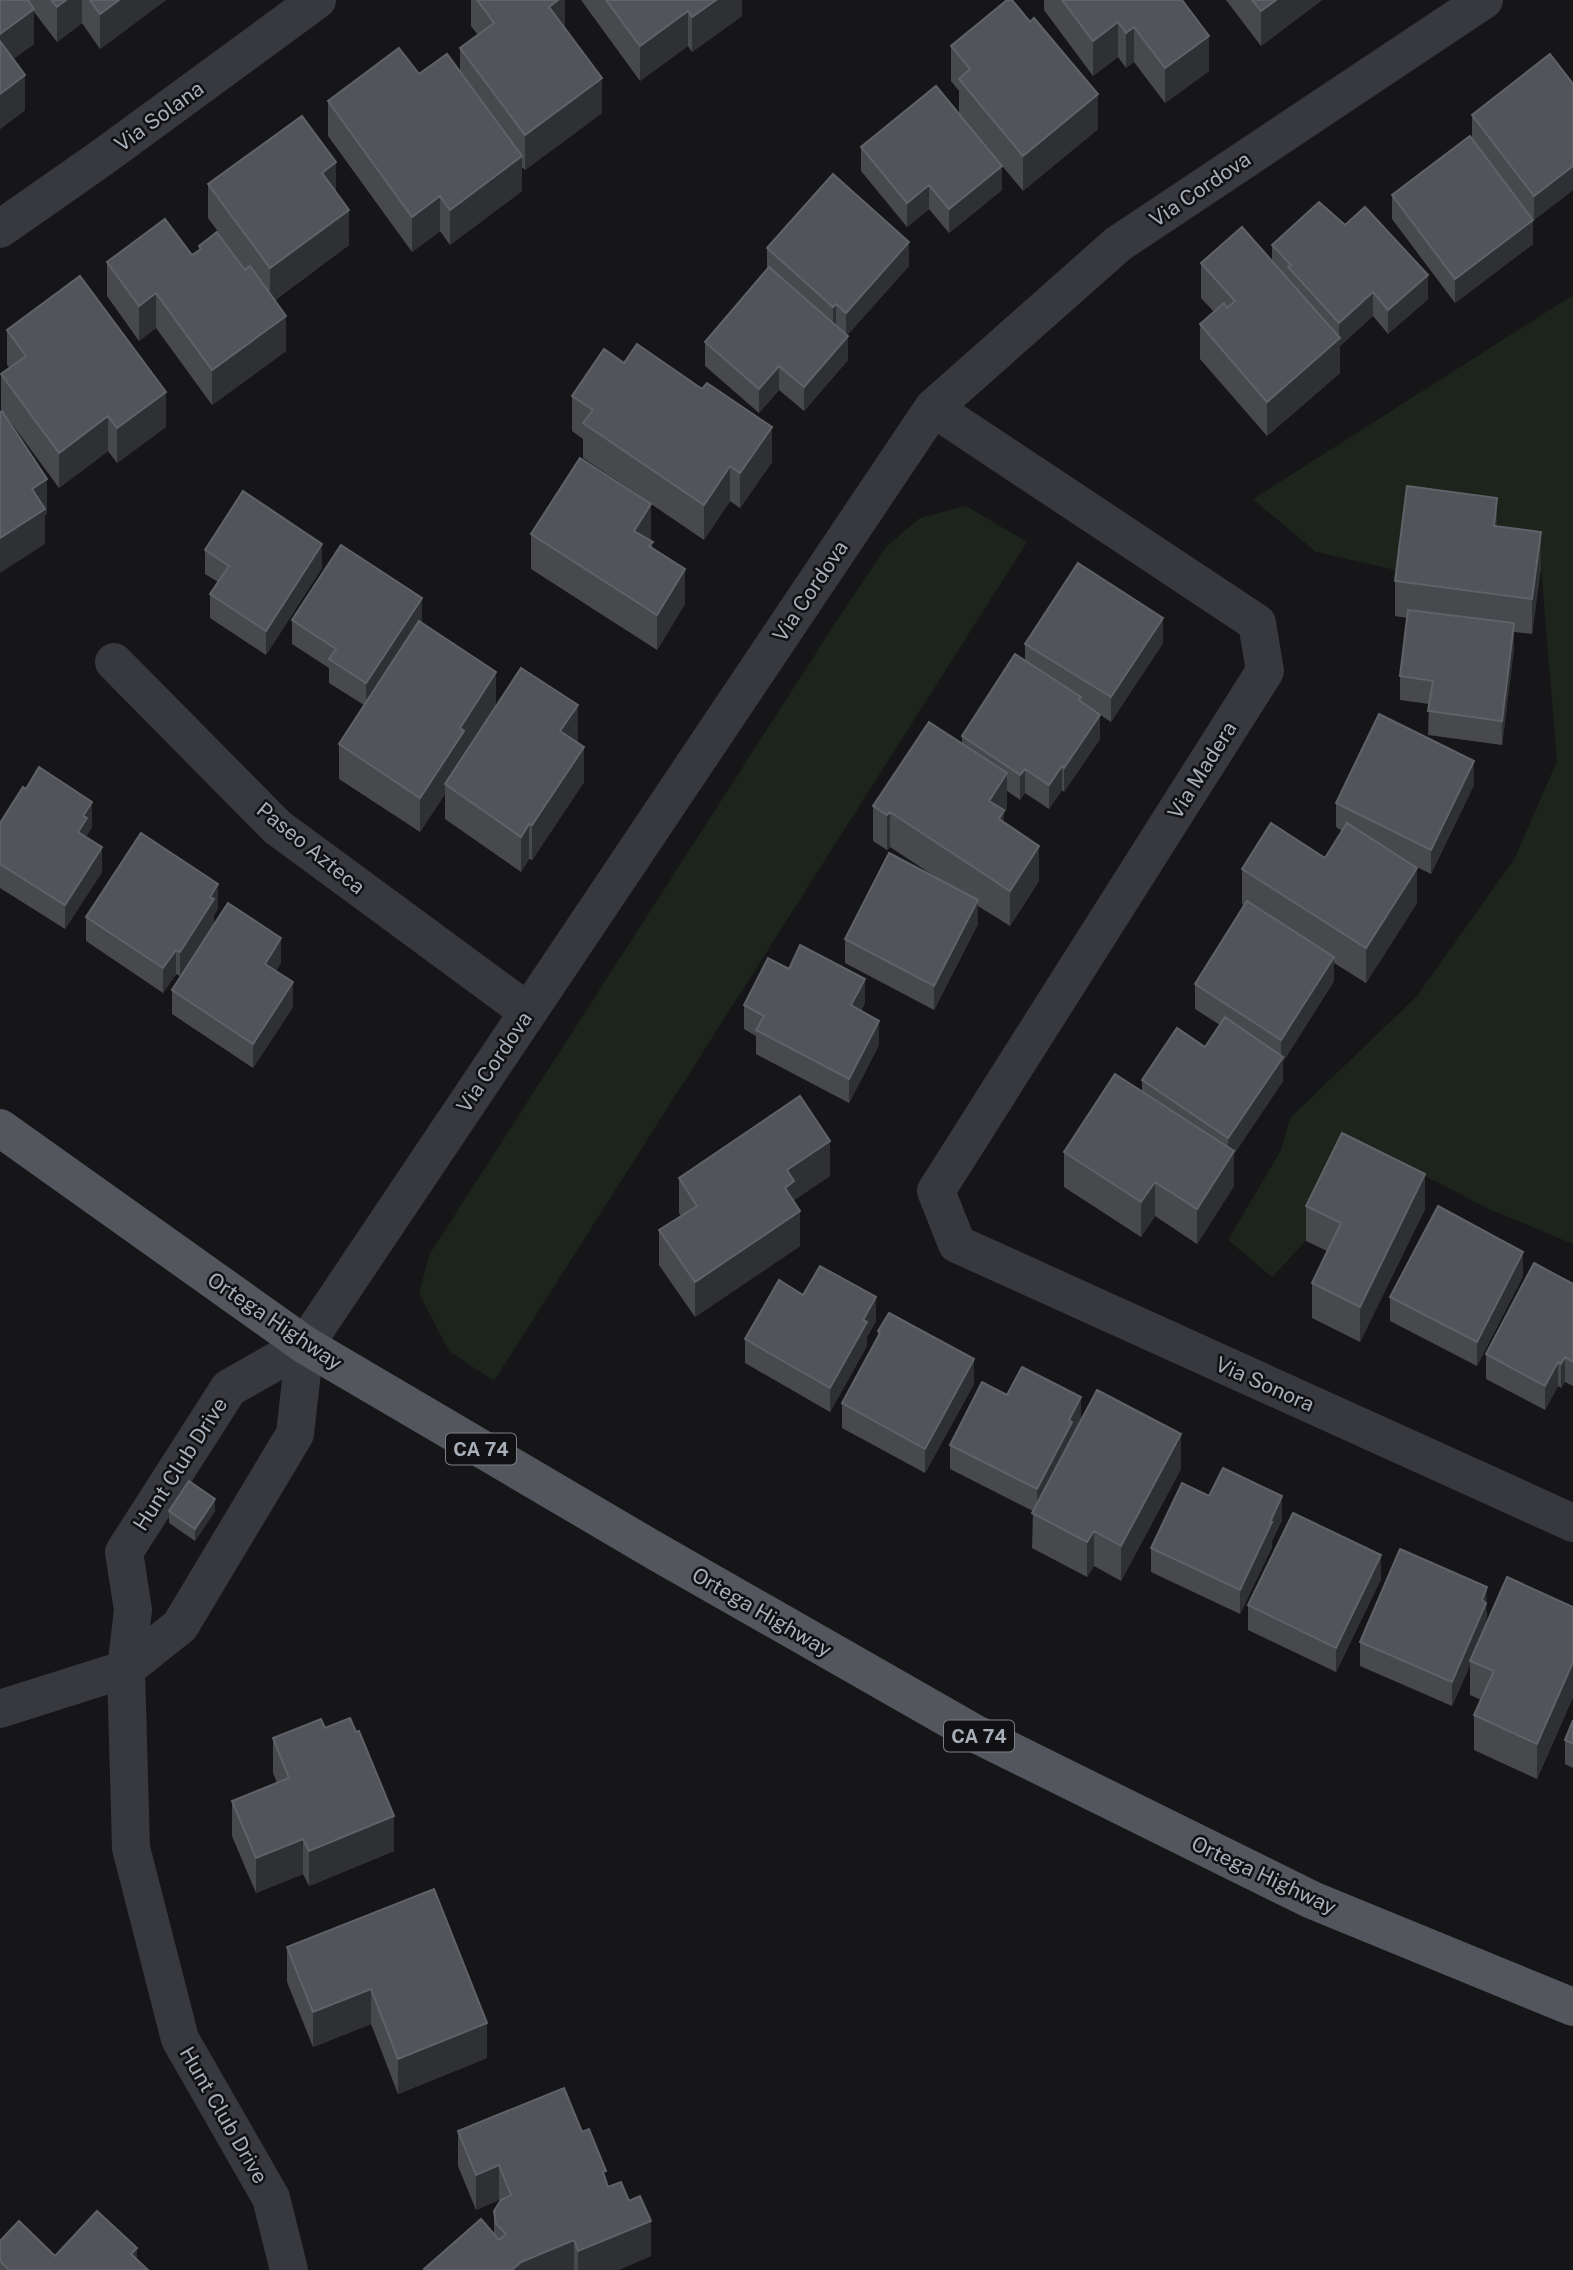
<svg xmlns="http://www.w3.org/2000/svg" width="1573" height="2270" font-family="'Public Sans',sans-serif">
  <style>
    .green { fill: #1c241c }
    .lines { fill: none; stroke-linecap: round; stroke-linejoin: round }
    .minor { stroke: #37393e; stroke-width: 38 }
    .primary { stroke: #53565d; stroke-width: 38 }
    .wall { fill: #47494d }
    .shaded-wall { fill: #2f3033 }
    .building { fill: #525459; stroke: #5f6268; stroke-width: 2 }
    .labels { text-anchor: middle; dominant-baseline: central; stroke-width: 5; stroke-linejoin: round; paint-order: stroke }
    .shield { fill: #111113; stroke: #7a8087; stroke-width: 2 }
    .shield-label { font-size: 19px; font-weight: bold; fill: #a7afb9 }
    .street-label { font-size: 21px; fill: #a7afb9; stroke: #111113 }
  </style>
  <rect width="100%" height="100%" fill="#161618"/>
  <path class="green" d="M1573,295V1244L1489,1209L1361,1143L1342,1167L1306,1241L1272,1277L1228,1240L1281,1150L1290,1118L1417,996L1515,858L1557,761L1541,567L1400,571L1316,552L1253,499Z
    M966,506L1027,542L494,1381L449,1351L419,1294L429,1255L843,611L887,546L920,518Z"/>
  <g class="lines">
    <path class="minor" d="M0,229L100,159L317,0
      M933,408L1257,623L1265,671L936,1191L957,1244L1573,1523
      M114,662L277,827L527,1011
      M0,1709L126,1669L180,1626L295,1434L305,1345L933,408L1118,244L1484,0
      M289,2270L271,2198L180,2039L131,1848L126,1669L133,1610L124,1552L229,1388L305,1345"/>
    <path class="primary" d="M0,1128L305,1345L657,1552L974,1733L1312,1900L1573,2007"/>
  </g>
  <path class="wall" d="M0,0H166L100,49L82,23L57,42L34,12V44L13,59L25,110L0,129Z
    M471,0H565V28L602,113L525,170L522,167V191L450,245L440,231L412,252L328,136V101L419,74L460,72V48L478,35L471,26Z
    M581,0H742V16L692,52L688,46L640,81Z
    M1044,0H1182L1209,71L1165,103L1134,62L1126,68L1118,57L1093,76L1044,10Z
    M1226,0H1322L1261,46Z
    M951,46L1098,129L1023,191L959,114V91L951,81Z
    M1573,84V190L1534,220L1472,139V115Z
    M861,147L1002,190L949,233L929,209L907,227L861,171Z
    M208,184L336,191L349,245L275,300L286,351L212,405L156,328L139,341L107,296V262L192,255L199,250V246L246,270L208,218Z
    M1392,195L1533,244L1455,303L1392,219Z
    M1272,245L1428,299L1388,334L1373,316L1340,346V373L1267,436L1200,359V324L1214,312L1201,298V263L1272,261Z
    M767,248L909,266L847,335L848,360L804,411L779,390L759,413L705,366V342L767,269Z
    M7,330L166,427L117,463L108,451L59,488L1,409V374L10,368L7,365Z
    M572,396L772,462L740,508L730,501L704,540L651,504V539L650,541L653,548L685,604L657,650L531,569V534L643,498L583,458V439L572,431Z
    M1497,526L1541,567L1532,634L1514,632V648L1502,745L1428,735L1429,704L1400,700V676L1407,618L1395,616V581Z
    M205,550L322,568L266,655L210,618V594L218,582L205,574Z
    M292,620L422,622L496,706L578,740L576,742L584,782L532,860L529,859L521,872L445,819V794L420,832L339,779V744L364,705L329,683V668L292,644Z
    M1163,643L1111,722L1096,712L1100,739L1064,792L1062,790L1049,809L1025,793L1020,800L1007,791V808L1004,814V822L1039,881L1010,926L978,906V924L934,1010L845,963V939L937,878L890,847L887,850L873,841V806L962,743V736L1025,661V644Z
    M1474,785L1431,874L1411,864L1417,903L1366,983L1334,963V981L1283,1062V1081L1234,1154V1186L1197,1244L1155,1216L1141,1237L1064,1187V1152L1142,1092V1080L1205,1047L1220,1025L1195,1009V984L1245,906L1242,904V869L1325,858L1342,831L1336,827V803Z
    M0,823L92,827L87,835V838L102,872L65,929L0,888Z
    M218,908L214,915V923L180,976L176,974L163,993L86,941V917Z
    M281,962L276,971L293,1007L253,1068L172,1014V990Z
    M789,969L865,1003L861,1011L879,1045L849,1103L756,1054V1036L744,1029V1005Z
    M830,1176L794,1200L800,1246L695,1317L659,1265V1230L681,1216L679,1213V1178Z
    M1306,1206L1425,1209L1360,1342L1312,1318V1283L1327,1251L1306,1241Z
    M1523,1276L1477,1366L1390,1321V1297Z
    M1573,1284V1386L1565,1382L1561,1388L1558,1386L1545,1410L1486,1379V1354Z
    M803,1295L876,1321L867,1337V1346L830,1412L745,1363V1339Z
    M878,1331L974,1384L925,1473L842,1428V1403L878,1336Z
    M1007,1395L1081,1421L1181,1469L1121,1581L1094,1566L1087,1577L1032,1548L1033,1511L950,1469V1445Z
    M1209,1496L1282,1520L1272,1541V1547L1240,1614L1151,1572V1548Z
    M169,1511H215L195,1541L169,1523Z
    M1381,1579L1336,1672L1248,1630V1605Z
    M1573,1607V1697L1537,1779L1474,1750V1715L1481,1700L1470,1695V1665L1452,1706L1360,1666V1642L1487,1612L1486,1623Z
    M1573,1720V1768L1565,1764V1740Z
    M325,1728L394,1851L309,1886L303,1874L256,1893L232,1836V1801L277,1783L273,1773V1738Z
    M287,1947L487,2023V2058L398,2094L371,2024L313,2047L287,1982Z
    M458,2131L582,2132L608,2187L651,2256L618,2270H424V2269L494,2235V2211L500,2203L499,2200L476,2210L458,2166Z
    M0,2241L55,2256L137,2259L148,2270H0Z"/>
  <path class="shaded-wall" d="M66,0H82V23L57,42V7Z
    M119,0H166L100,49V14Z
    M558,0H565V30L549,7Z
    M716,0H742V16L692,52V17Z
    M1276,0H1322L1261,46V11Z
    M34,9V44L0,69V34Z
    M688,11V46L640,81V46Z
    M1118,22V57L1093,76V41Z
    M1134,27V62L1126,68V33Z
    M1209,36V71L1165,103V68Z
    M25,75V110L0,129V94Z
    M602,78V113L525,170V135Z
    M1098,94V129L1023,191V156Z
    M522,156V191L450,245V210Z
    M336,162V197L322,173Z
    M1002,166V190L949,233V209Z
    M1573,166V190L1534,220V196Z
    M929,185V209L907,227V203Z
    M440,196V231L412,252V217Z
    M349,210V245L270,303V268Z
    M1533,220V244L1455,303V279Z
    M909,242V266L846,337V313Z
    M1428,275V299L1388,334V310Z
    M1373,292V316L1340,346V373L1267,436V402L1339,339V323Z
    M156,293V328L139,341V306Z
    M836,304V328L833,331V307Z
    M286,316V351L212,405V370Z
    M848,336V360L804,411V387Z
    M779,366V390L759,413V389Z
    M166,392V427L117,463V428Z
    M108,416V451L59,488V453Z
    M772,427V462L740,508V473Z
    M730,466V501L704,540V505Z
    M47,479V514L45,516V544L0,573V538L32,489Z
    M1497,498V533L1494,526Z
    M651,504V539L634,566V531Z
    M1541,532V567L1532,634V599Z
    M322,544V568L266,655V631Z
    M685,569V604L657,650V615Z
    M422,598V622L366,707V683Z
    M1163,618V643L1111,722V697Z
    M1514,623V648L1502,745V721Z
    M496,672V707L445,784V794L420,832V798L460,728Z
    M578,705V740L560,766V731Z
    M1100,715V739L1064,792V768Z
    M584,747V782L532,860V825Z
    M1474,761V785L1431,874V850Z
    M1062,766V790L1049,809V785Z
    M1025,769V793L1020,800V775Z
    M1007,773V808L1004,814V845L989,801Z
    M92,802V827L87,835V843L78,832L83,816Z
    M890,812V847L887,850V815Z
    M529,824V859L521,872V837Z
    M1039,846V881L1010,926V891Z
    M102,847V872L65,929V905Z
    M1417,868V903L1366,983V948Z
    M218,884V908L214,915V923L180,976V952L210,897Z
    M978,900V924L934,1010V986Z
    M281,938V962L265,988V964Z
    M176,950V974L163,993V968Z
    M1334,957V981L1283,1062V1081L1234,1154V1186L1197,1244V1209L1228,1160V1138L1281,1059V1040Z
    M865,979V1003L851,1030V1005Z
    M293,982V1007L253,1068V1044Z
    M879,1021V1045L849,1103V1079Z
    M830,1141V1176L794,1200V1215L800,1211V1246L695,1317V1282L785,1188L787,1170Z
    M1425,1174V1209L1360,1342V1307Z
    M1155,1182V1216L1141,1237V1202Z
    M1523,1252V1276L1477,1366V1342Z
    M876,1297V1321L867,1337V1346L830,1412V1388L863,1320Z
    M1565,1357V1382L1561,1388V1364Z
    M974,1359V1384L925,1473V1449Z
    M1558,1362V1386L1545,1410V1386Z
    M1081,1397V1422L1037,1513V1489Z
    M1181,1434V1469L1121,1581V1546Z
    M1282,1496V1520L1272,1541V1547L1240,1614V1590Z
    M215,1499V1511L195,1541V1529Z
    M1094,1531V1566L1087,1577V1542Z
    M1381,1555V1579L1336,1672V1648Z
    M1487,1587L1486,1627L1470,1661V1665L1452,1706V1682Z
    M1573,1662V1697L1537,1779V1744Z
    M394,1816V1851L309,1886V1851Z
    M303,1839V1874L256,1893V1858Z
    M371,1989V2024L313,2047V2012Z
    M487,2023V2058L398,2094V2059Z
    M499,2165V2200L476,2210V2175Z
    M651,2221V2256L618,2270H578V2251Z
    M574,2240V2270H512L521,2262Z
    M137,2248V2270L131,2254Z"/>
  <path class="building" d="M0,0H28L34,9L0,34Z
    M51,0H66L57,7Z
    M90,0H119L100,14Z
    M477,0H558L549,7L602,78L525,135L460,48L494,23Z
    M606,0H716L692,17L688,11L640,46Z
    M1007,0H1012L1030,22L1034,18L1098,94L1023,156L959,79L970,69L951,46Z
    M1062,0H1182L1209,36L1165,68L1134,27L1126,33L1118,22L1093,41Z
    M1252,0H1276L1261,11Z
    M0,41L25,75L0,94Z
    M399,48L419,74L447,54L522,156L450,210L440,196L412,217L328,101Z
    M1550,54L1573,84V166L1534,196L1472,115Z
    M936,86L1002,166L949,209L929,185L907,203L861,147Z
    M302,116L336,162L322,173L349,210L270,268L208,184Z
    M1470,136L1533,220L1455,279L1392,195Z
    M833,174L909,242L846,313L836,304L833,307L767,248Z
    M1319,202L1345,225L1365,207L1428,275L1388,310L1373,292L1339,323L1288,267L1291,265L1272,245Z
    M165,219L192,255L201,249L199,246L217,232L245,270L250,266L286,316L212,370L156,293L139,306L107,262Z
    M1242,227L1340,338L1267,402L1200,324L1224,303L1227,308L1235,301L1201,263Z
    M769,267L848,336L804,387L779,366L759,389L705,342Z
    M80,276L166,392L117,428L108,416L59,453L1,374L26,356L7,330Z
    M637,344L702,389L707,383L772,427L740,473L730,466L704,505L583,423L593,410L572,396L604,349L624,363Z
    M2,411L47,479L32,489L45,509L0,538V412Z
    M580,458L651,504L634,531L653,542L649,546L685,569L657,615L531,534Z
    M1407,486L1497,498L1494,526L1541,532L1532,599L1395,581Z
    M243,491L322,544L266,631L210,594L229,566L205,550Z
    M341,545L422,598L366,683L329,659L336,649L292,620Z
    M1078,563L1163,618L1111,697L1025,644Z
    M1408,610L1514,623L1502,721L1428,711L1433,681L1400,676Z
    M419,621L496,672L460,728L464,731L420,798L339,744Z
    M1015,654L1081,697L1079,700L1100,715L1064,768L1062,766L1049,785L1025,769L1020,775L962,736Z
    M521,668L578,705L560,731L584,747L532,825L529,824L521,837L445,784Z
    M1379,714L1474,761L1431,850L1336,803Z
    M929,722L1007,773L989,801L1004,810L999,819L1039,846L1010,891L890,812L887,815L873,806Z
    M39,767L92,802L83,816L87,818L78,832L102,847L65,905L0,864V823L23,787L26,789Z
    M1271,823L1325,858L1347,823L1417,868L1366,948L1242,869Z
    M141,833L218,884L210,897L214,899L180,952L176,950L163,968L86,917Z
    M889,853L978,900L934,986L845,939Z
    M1247,901L1334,957L1281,1040L1195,984Z
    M228,903L281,938L265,964L293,982L253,1044L172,990Z
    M800,945L865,979L851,1005L879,1021L849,1079L756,1030L764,1016L744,1005L768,958L789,969Z
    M1225,1017L1283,1057L1228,1138L1142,1080L1177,1028L1205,1047Z
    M1115,1074L1234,1151L1197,1209L1155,1182L1141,1202L1064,1152Z
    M800,1096L830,1141L787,1170L794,1181L785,1188L800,1211L695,1282L659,1230L697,1206L679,1178Z
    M1342,1133L1425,1174L1360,1307L1312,1283L1341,1223L1306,1206Z
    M1438,1206L1523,1252L1477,1342L1390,1297Z
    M1534,1263L1573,1284V1362L1565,1357L1561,1364L1558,1362L1545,1386L1486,1354Z
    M820,1266L876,1297L863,1320L867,1322L830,1388L745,1339L779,1280L803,1295Z
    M889,1313L974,1359L925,1449L842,1403L880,1333L878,1331Z
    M1022,1367L1081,1397L1069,1420L1072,1422L1037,1489L950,1445L982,1382L1007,1395Z
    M1097,1390L1181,1434L1121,1546L1094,1531L1087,1542L1032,1513Z
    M1223,1468L1282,1496L1270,1522H1272L1240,1590L1151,1548L1182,1483L1209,1496Z
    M189,1481L215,1499L195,1529L169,1511Z
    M1293,1513L1381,1555L1336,1648L1248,1605Z
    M1400,1549L1487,1587L1482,1600L1486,1603L1452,1682L1360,1642Z
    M1507,1577L1573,1607V1662L1537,1744L1474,1715L1494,1671L1470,1661Z
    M350,1718L356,1732L359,1731L394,1816L309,1851L303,1839L256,1858L232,1801L289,1778L273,1738L321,1719L325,1728Z
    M1573,1720V1744L1565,1740Z
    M434,1889L487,2023L398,2059L371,1989L313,2012L287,1947Z
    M564,2088L582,2132L589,2129L606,2171L603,2172L608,2187L621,2182L629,2201L640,2196L651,2221L578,2251L574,2240L521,2262L512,2270H425L424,2269L481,2219L499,2240L506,2234L496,2224L494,2211L501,2200L511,2195L499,2165L476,2175L458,2131Z
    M97,2211L137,2248L131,2254L148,2270H9L0,2261V2241L19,2221L55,2256Z"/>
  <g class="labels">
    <g class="shield">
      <rect x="446" y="1433.5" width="70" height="31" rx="5"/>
      <rect x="944" y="1720.5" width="70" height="31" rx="5"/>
    </g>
    <g class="shield-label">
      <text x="481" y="1449">CA 74</text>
      <text x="979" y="1736">CA 74</text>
    </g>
    <g class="street-label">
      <text transform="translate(159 116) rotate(-36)">Via Solana</text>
      <text transform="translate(1200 189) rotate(-34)">Via Cordova</text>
      <text transform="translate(810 591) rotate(-56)">Via Cordova</text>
      <text transform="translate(1202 770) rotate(-58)">Via Madera</text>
      <text transform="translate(311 848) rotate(39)">Paseo Azteca</text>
      <text transform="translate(494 1062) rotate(-56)">Via Cordova</text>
      <text transform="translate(275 1321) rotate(34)">Ortega Highway</text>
      <text transform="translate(1265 1384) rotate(24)">Via Sonora</text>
      <text transform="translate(180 1464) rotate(-57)">Hunt Club Drive</text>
      <text transform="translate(762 1612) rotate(30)">Ortega Highway</text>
      <text transform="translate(1264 1875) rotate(25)">Ortega Highway</text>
      <text transform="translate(224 2115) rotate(60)">Hunt Club Drive</text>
    </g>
  </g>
</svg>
